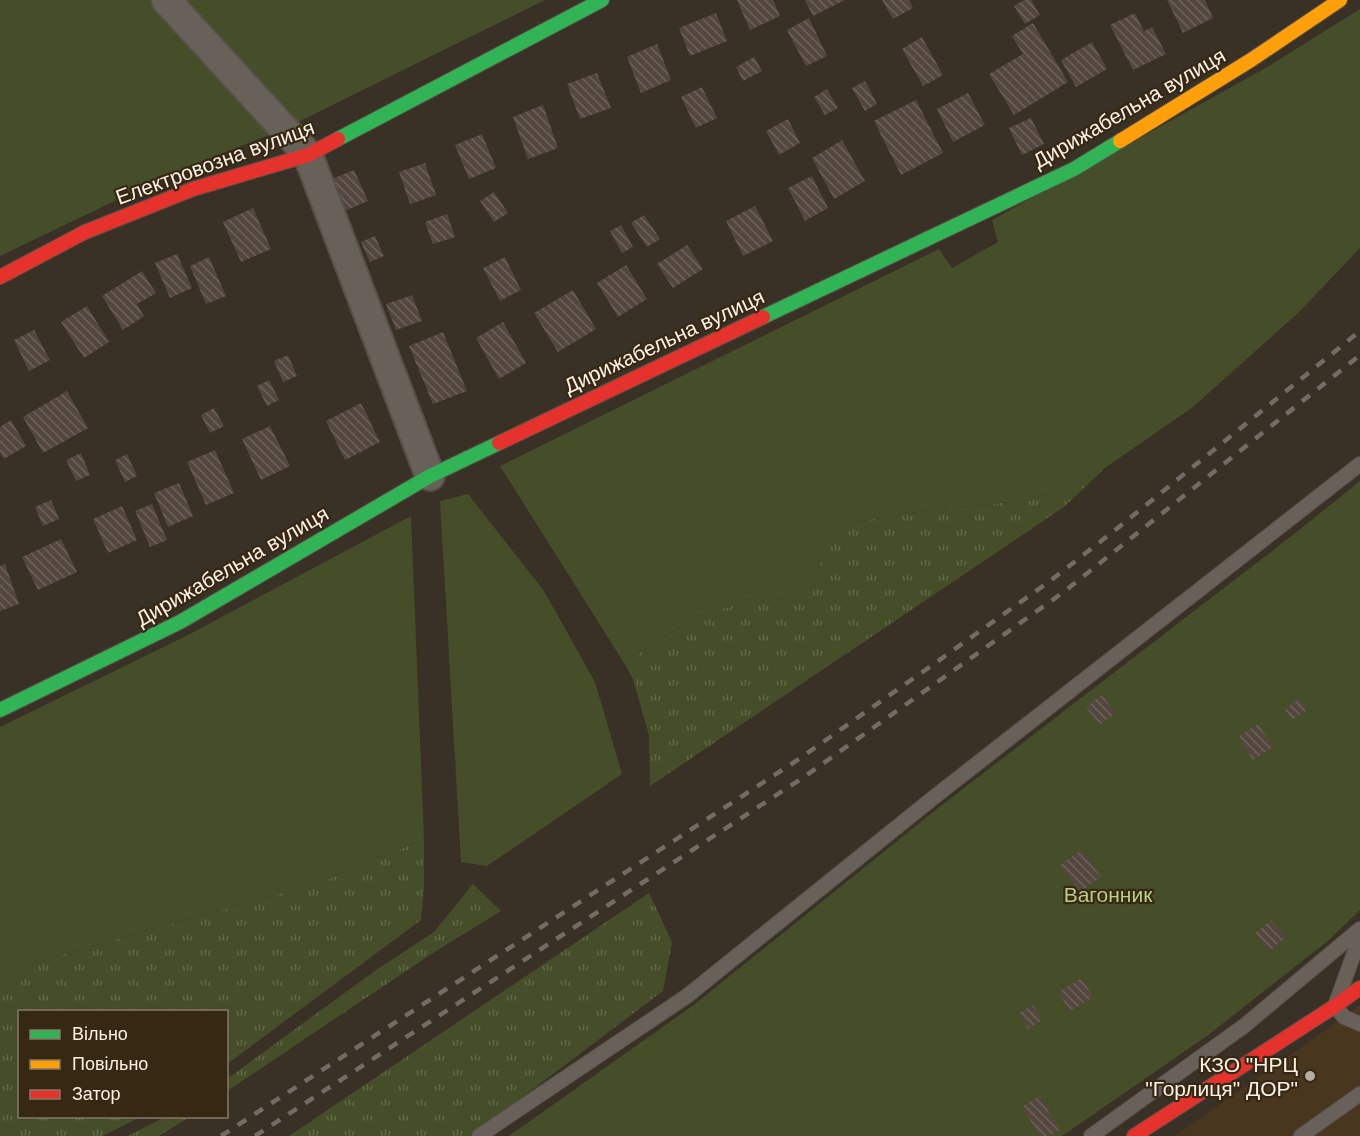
<svg xmlns="http://www.w3.org/2000/svg" width="1360" height="1136" font-family="Helvetica,sans-serif">
  <style>
    .built { fill: #49361f }
    .grass { fill: url(#grass-tufts) }
    .garden { fill: #454e29 }
    .building { fill: url(#building-back-hatch) }
    .lines { fill: none; stroke-linecap: round; stroke-linejoin: round }
    .lane-casing { stroke: #575046; stroke-width: 16 }
    .street-casing { stroke: #575046; stroke-width: 32 }
    .fast-casing { stroke: #575046; stroke-width: 16 }
    .slow-casing { stroke: #575046; stroke-width: 16 }
    .jam-casing { stroke: #575046; stroke-width: 16 }
    .lane { stroke: #676159; stroke-width: 14 }
    .street { stroke: #676159; stroke-width: 28 }
    .fast { stroke: #30b455; stroke-width: 14 }
    .slow { stroke: #ff9f0a; stroke-width: 14 }
    .jam { stroke: #e5322d; stroke-width: 14 }
    .rail { stroke: #726c64; stroke-width: 4.5; stroke-dasharray: 10 10; stroke-linecap: butt }
    .poi-dot { fill: #b6ada2; stroke: #372814; stroke-width: 2 }
    .labels { text-anchor: middle; dominant-baseline: central; stroke-width: 4.5; stroke-linejoin: round; paint-order: stroke }
    .street-label { font-size: 21px; fill: #faf0e4; stroke: #372814 }
    .park-label { font-size: 21px; fill: #b8ce87; stroke: #372814 }
    .poi-label { font-size: 21px; fill: #faf0e4; stroke: #372814; text-anchor: end }
  </style>
  <defs>
    <pattern id="grass-tufts" width="24" height="20" patternUnits="userSpaceOnUse" patternTransform="scale(1.5)"><rect width="24" height="20" fill="#454e29"/><path d="M3 7l-1-3M5 7V3M7 7l1-3M15 17l-1-3M17 17v-4M19 17l1-3" fill="none" stroke="#616848"/></pattern>
    <pattern id="building-back-hatch" width="6" height="6" patternUnits="userSpaceOnUse" patternTransform="scale(1.5)"><rect width="6" height="6" fill="#534740"/><path d="M-1 5l2 2M0 0l6 6M5-1l2 2" fill="none" stroke="#6d625b"/></pattern>
  </defs>
  <rect width="100%" height="100%" fill="#393126"/>
  <path class="built" d="M1360,1005V1136H1175L1344,1017Z"/>
  <path class="grass" d="M1105,468L1064,507L650,786L649,735L633,679L624,663L692,619L763,595L795,602L847,523L930,510L1031,500Z
    M424,839V889L421,920L227,1064L226,1012H20V1116L140,1117L103,1136H0V975L67,953L318,883Z
    M473,884L501,911L436,951L227,1091V1079L376,970L434,932Z
    M649,893L672,942L663,991L471,1136H289Z
    M165,1117H189L159,1136H128Z"/>
  <path class="garden" d="M0,0H545L284,129L175,172L0,256Z
    M1360,9V248L1299,312L1193,407L1105,468L1031,500L930,510L847,523L795,602L763,595L692,619L624,663L500,466L939,249L952,268L998,242L992,220L1269,66Z
    M1360,481V910L1329,940L1207,1036L1062,1136H509L695,1004L938,808L1294,534Z
    M468,494L544,591L595,682L622,774L487,866L461,862L440,501Z
    M411,516L424,839L318,883L67,953L0,975V727L188,635Z"/>
  <path class="building" d="M737,0H773L780,16L750,30Z
    M805,0H845L813,16Z
    M882,0H909L913,8L893,19Z
    M1024,0H1031L1040,15L1025,24L1014,6Z
    M1167,0H1205L1213,18L1183,33Z
    M716,13L727,41L690,56L679,28Z
    M1135,13L1144,31L1152,27L1166,54L1133,70L1110,25Z
    M809,18L827,56L806,66L787,30Z
    M1033,23L1068,82L1014,115L989,74L1023,54L1012,36Z
    M922,37L943,75L923,86L902,49Z
    M1092,42L1107,69L1076,87L1061,60Z
    M657,44L671,80L641,93L627,57Z
    M754,57L762,71L743,81L736,67Z
    M597,73L611,108L580,119L567,84Z
    M865,81L877,104L865,111L852,88Z
    M702,87L717,118L696,128L681,97Z
    M827,89L838,108L825,115L814,97Z
    M968,93L985,125L953,142L937,109Z
    M916,100L943,153L901,175L874,121Z
    M543,105L558,148L528,159L513,117Z
    M1031,118L1044,144L1022,155L1009,128Z
    M788,119L800,143L779,155L766,131Z
    M482,134L496,168L469,179L455,145Z
    M842,140L865,181L834,199L812,158Z
    M425,163L436,195L410,204L399,172Z
    M354,170L368,201L338,214L325,182Z
    M812,176L828,208L805,221L788,188Z
    M494,192L508,213L494,222L480,201Z
    M755,206L773,241L743,256L726,221Z
    M253,208L271,249L241,262L223,222Z
    M447,214L455,237L433,244L425,222Z
    M644,215L660,239L647,247L631,223Z
    M621,225L633,247L622,253L610,231Z
    M375,236L384,256L370,262L361,242Z
    M687,245L703,269L673,288L657,264Z
    M177,254L192,288L170,298L155,263Z
    M209,257L226,296L206,304L190,266Z
    M505,257L521,290L500,301L483,268Z
    M626,265L647,299L618,317L597,283Z
    M142,271L156,293L137,304L144,316L123,330L102,296Z
    M573,290L596,329L558,352L534,313Z
    M412,295L422,321L396,330L386,304Z
    M87,306L109,342L84,358L61,322Z
    M503,322L526,363L499,379L476,338Z
    M34,330L50,360L29,371L14,340Z
    M443,332L467,391L433,404L409,346Z
    M288,355L297,376L283,382L274,361Z
    M269,380L279,400L267,406L257,386Z
    M67,391L88,428L43,453L23,417Z
    M361,403L380,442L345,460L326,421Z
    M214,408L224,426L210,433L201,415Z
    M11,420L26,446L4,459L0,453V427Z
    M270,426L290,466L261,480L242,439Z
    M215,450L234,493L206,505L187,462Z
    M81,453L90,475L76,481L66,460Z
    M127,454L137,476L125,482L115,460Z
    M179,483L193,516L168,527L154,493Z
    M51,500L59,519L43,526L35,507Z
    M152,504L167,540L150,547L135,511Z
    M122,506L137,540L108,553L93,519Z
    M61,539L77,572L38,590L22,557Z
    M5,564L19,604L0,611V566Z
    M1102,695L1115,713L1099,725L1086,707Z
    M1299,699L1306,711L1292,720L1285,709Z
    M1258,724L1273,747L1253,760L1239,736Z
    M1081,850L1101,877L1080,892L1060,865Z
    M1271,920L1286,938L1269,951L1255,933Z
    M1082,978L1093,997L1070,1011L1058,992Z
    M1033,1005L1042,1020L1028,1029L1019,1013Z
    M1039,1096L1060,1130L1050,1136H1040L1022,1107Z"/>
  <g class="lines">
    <defs>
      <path id="lane" d="M1360,937L1335,1006L1344,1017L1360,1024
        M479,1136L687,996L933,798L1360,464
        M1091,1136L1244,1026L1360,929
        M1301,1136L1360,1094"/>
      <path id="street" d="M166,0L308,155L430,476"/>
      <path id="fast" d="M338,139L602,0
        M763,317L1074,169L1120,141
        M0,710L180,622L430,476L499,443"/>
      <path id="slow" d="M1120,141L1251,60L1340,0"/>
      <path id="jam" d="M0,277L85,232L193,189L308,155L338,139
        M499,443L763,317
        M1134,1136L1335,1006L1360,988"/>
    </defs>
    <use href="#lane" class="lane-casing"/>
    <use href="#street" class="street-casing"/>
    <use href="#fast" class="fast-casing"/>
    <use href="#slow" class="slow-casing"/>
    <use href="#jam" class="jam-casing"/>
    <use href="#lane" class="lane"/>
    <use href="#street" class="street"/>
    <use href="#fast" class="fast"/>
    <use href="#slow" class="slow"/>
    <use href="#jam" class="jam"/>
    <path class="rail" d="M221,1136L796,761L924,671L1050,581L1119,527L1360,331
      M255,1136L804,777L1065,591L1360,355"/>
  </g>
  <circle class="poi-dot" cx="1310" cy="1076" r="6"/>
  <g class="labels">
    <g class="street-label">
      <text transform="translate(1129 108) rotate(-30)">Дирижабельна вулиця</text>
      <text transform="translate(215 162) rotate(-20)">Електровозна вулиця</text>
      <text transform="translate(664 341) rotate(-25)">Дирижабельна вулиця</text>
      <text transform="translate(232 566) rotate(-30)">Дирижабельна вулиця</text>
    </g>
    <g class="park-label">
      <text x="1108" y="894">Вагонник</text>
    </g>
    <g class="poi-label">
      <text x="1298" y="1064">КЗО "НРЦ<tspan x="1298" dy="24">"Горлиця" ДОР"</tspan></text>
    </g>
  </g>
  <rect x="18" y="1010" width="210" height="108" fill="#372814" stroke="#857867" stroke-width="1.5"/>
  <rect x="30" y="1030" width="30" height="9" fill="#30b455" stroke="#857867" stroke-width="1.5"/>
  <text x="72" y="1040" font-size="18" fill="#faf0e4">Вільно</text>
  <rect x="30" y="1060" width="30" height="9" fill="#ff9f0a" stroke="#857867" stroke-width="1.5"/>
  <text x="72" y="1070" font-size="18" fill="#faf0e4">Повільно</text>
  <rect x="30" y="1090" width="30" height="9" fill="#e5322d" stroke="#857867" stroke-width="1.5"/>
  <text x="72" y="1100" font-size="18" fill="#faf0e4">Затор</text>
</svg>
